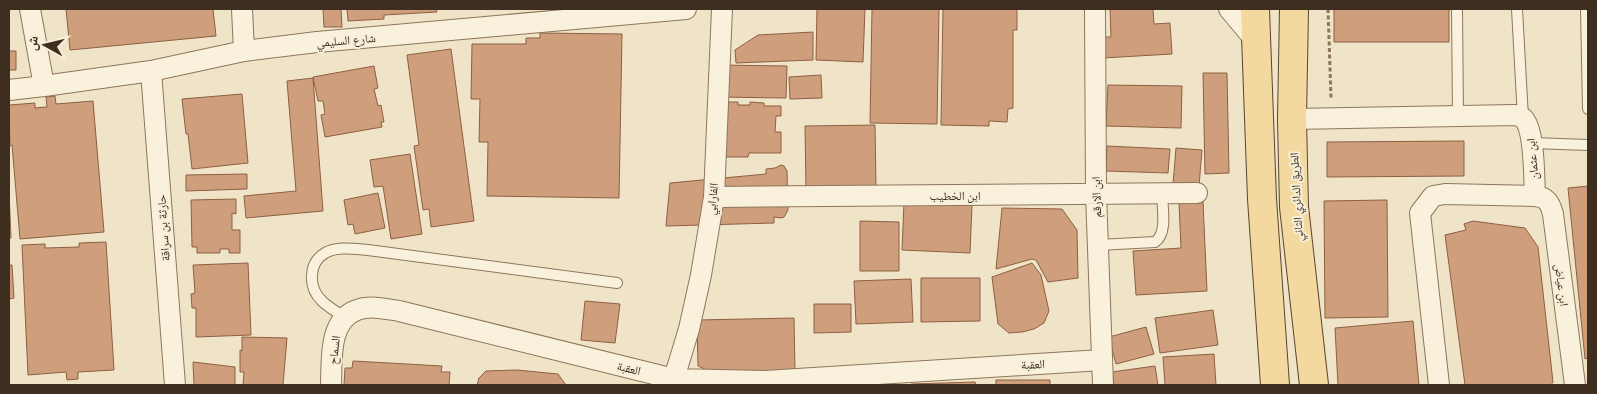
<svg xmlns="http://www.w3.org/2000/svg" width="1597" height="394" font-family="Merriweather,'Noto Naskh Arabic',serif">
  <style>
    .building { fill: #cf9f7d; stroke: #8d5f41 }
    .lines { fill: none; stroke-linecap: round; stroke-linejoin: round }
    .service-casing { stroke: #8d765c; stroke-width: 12 }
    .minor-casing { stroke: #8d765c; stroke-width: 22 }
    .primary-casing { stroke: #5b4430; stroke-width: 30 }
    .path { stroke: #8d765c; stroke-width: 3; stroke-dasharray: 4 2.5; stroke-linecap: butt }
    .service { stroke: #faf1dc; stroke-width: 10 }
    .minor { stroke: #faf1dc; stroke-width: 20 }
    .primary { stroke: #f3d9a0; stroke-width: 28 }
    .labels { text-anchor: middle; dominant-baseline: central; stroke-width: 4; stroke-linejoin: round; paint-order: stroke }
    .street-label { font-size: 12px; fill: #3d2e20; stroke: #f7eed8 }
  </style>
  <rect width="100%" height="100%" fill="#f0e4c8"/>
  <path class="building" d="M66,9H213L216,36L70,50Z
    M323,9H341L342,27H324Z
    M347,9H436L437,12L384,15V19L348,21Z
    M817,9H865L863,62L816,60Z
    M872,9H939L937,124L870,123Z
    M943,9H1017V30H1013V108L1008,109L1007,122L989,121V126L941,125Z
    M1110,9H1153L1154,24L1170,23L1172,54L1103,58L1102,37H1111Z
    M1334,9H1449V42H1334Z
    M813,32V60L736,63L735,50L758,35Z
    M540,33L622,34L619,198L487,196L488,142H479L480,99H471L472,44H526V38H540Z
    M451,49L474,221L431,227L429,209L423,210L414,146L419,145L407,55Z
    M9,51H16V70H9Z
    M718,65L787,66L786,98L718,97Z
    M374,66L378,88L374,89L378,106L381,105L384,122H381L382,127L325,137L321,115L325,114L323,101H318L313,77Z
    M1203,73H1227L1229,173L1205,174Z
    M821,75L822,98L790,99L789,77Z
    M313,78L323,211L246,218L244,196L296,191L287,81Z
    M1108,85L1182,86L1181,128L1106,126Z
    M242,94L248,163L192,169L188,134H186L182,99Z
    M55,96L56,104L93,101L104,232L20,239L12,145L10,146L9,105L35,103V108L47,107L46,97Z
    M727,102H738V105H750V102L764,103V106H781V116H776L775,132H781V153H749L748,157H726Z
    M875,125L876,189L806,191L805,126Z
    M1464,141V176L1327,177V142Z
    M1107,146L1170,149L1168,173L1106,171Z
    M1176,148L1202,150L1199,186L1173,184Z
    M410,154L422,234L391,239L383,186L374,187L370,160Z
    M781,165L784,166L787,171L788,210L784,217L781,218L774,217V223L666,226L670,183L766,174V169L775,168Z
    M247,174V189L186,191V175Z
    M1588,186V358L1585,359L1568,188Z
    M9,192L11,238H9Z
    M378,193L385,228L355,234L353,224L348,225L344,200Z
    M236,199V214L232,213V230H240V253H229V249H220V253H197V247H192L191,200Z
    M1387,200L1388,317L1325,318L1324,201Z
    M904,202L972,205L970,253L902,250Z
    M1203,202L1207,291L1136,295L1133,251L1181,248L1179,203Z
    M1002,208L1062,209L1077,230L1078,278L1048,282L1036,260L1032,259L996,269Z
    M860,221L899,222V271H860Z
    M1473,221L1525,228L1538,247L1553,382L1551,385H1465L1445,235L1466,230L1464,224Z
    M106,242L114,370L78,372V379L67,380L66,372L28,375L22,245L45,244V248L79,247V243Z
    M248,263L251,335L196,337V308H192L191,294L195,293L193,265Z
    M1032,263L1041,275L1049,311L1044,323L1034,329L1022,332L1009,333L998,324L992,277Z
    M9,265H12L14,298L9,299Z
    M921,278H980V321L921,322Z
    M911,279L913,322L856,324L854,281Z
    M585,301L620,304L615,343L581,340Z
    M814,304H851V332L814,333Z
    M1213,310L1218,345L1160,353L1155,318Z
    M794,318L795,372L713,373L698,366L697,320Z
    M1413,321L1419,385H1338L1335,328Z
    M1146,327L1154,354L1116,364L1109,337Z
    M242,337L287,338L283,385H243L244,372H240V350L242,351Z
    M1214,354L1216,385H1165L1163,357Z
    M353,361L442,366L441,372H450L449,385H344L345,368H352Z
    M193,362L235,367V385H194Z
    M1155,366L1158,385H1114L1112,372Z
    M517,370L558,374L566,385H477L479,378L486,371Z
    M996,380H1050V385H996Z
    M975,382L976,385H911V384Z"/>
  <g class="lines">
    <defs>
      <path id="service" d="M1457,9L1458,115
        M1517,9L1523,118
        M1586,9L1588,109
        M1532,143L1588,145
        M1098,245L1155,242C1168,233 1162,207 1162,193
        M344,317C337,312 328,307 322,301C308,288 308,263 325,253C337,246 355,249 368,250L617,283"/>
      <path id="minor" d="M30,9L44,86
        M242,9L244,51
        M1095,9L1096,194L1103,385
        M1229,9L1255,40
        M151,71L175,385
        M9,90L44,86L151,71L244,51L317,42L686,9
        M1292,119L1515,115C1518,116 1521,116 1523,118C1535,129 1534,179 1535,196
        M714,197L1197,193
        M331,385C332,361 328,320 357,310C370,305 386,309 399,311L674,379L765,381L1102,360
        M672,385L689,329L701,275L714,197L722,9
        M1439,385L1420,213L1433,196L1445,194L1535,196C1547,197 1550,203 1553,214L1575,385"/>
      <path id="primary" d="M1255,9L1262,199L1275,385
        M1294,9L1292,119L1294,207L1314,385"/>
    </defs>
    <use href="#service" class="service-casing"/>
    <use href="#minor" class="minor-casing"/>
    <use href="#primary" class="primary-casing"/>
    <path class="path" d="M1328,9L1331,98"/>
    <use href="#service" class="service"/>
    <use href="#minor" class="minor"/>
    <use href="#primary" class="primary"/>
  </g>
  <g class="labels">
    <g class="street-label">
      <text transform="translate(346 40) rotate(-5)">شارع السليمي</text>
      <text transform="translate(1532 159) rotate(-95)">ابن عثمان</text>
      <text x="955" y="195">ابن الخطيب</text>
      <text transform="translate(1096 197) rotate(-92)">ابن الارقم</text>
      <text transform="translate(1296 197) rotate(-93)">الطريق الدائري الثاني</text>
      <text transform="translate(712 199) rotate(-84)">الفارابي</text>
      <text transform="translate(163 228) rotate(-94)">حارثة بن سراقة</text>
      <text transform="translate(1562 285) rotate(83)">ابن عياض</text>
      <text transform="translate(334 350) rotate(-83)">السماح</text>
      <text transform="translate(1033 364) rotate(-3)">العقبة</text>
      <text transform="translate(629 368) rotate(14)">العقبة</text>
    </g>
  </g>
  <rect width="1597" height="394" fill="none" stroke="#3d2e20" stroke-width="20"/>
  <g transform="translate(45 45) rotate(278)" stroke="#f7eed8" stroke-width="4" paint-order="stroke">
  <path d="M0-4L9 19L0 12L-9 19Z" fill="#3d2e20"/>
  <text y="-8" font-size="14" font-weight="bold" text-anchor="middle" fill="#3d2e20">ش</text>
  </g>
</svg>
